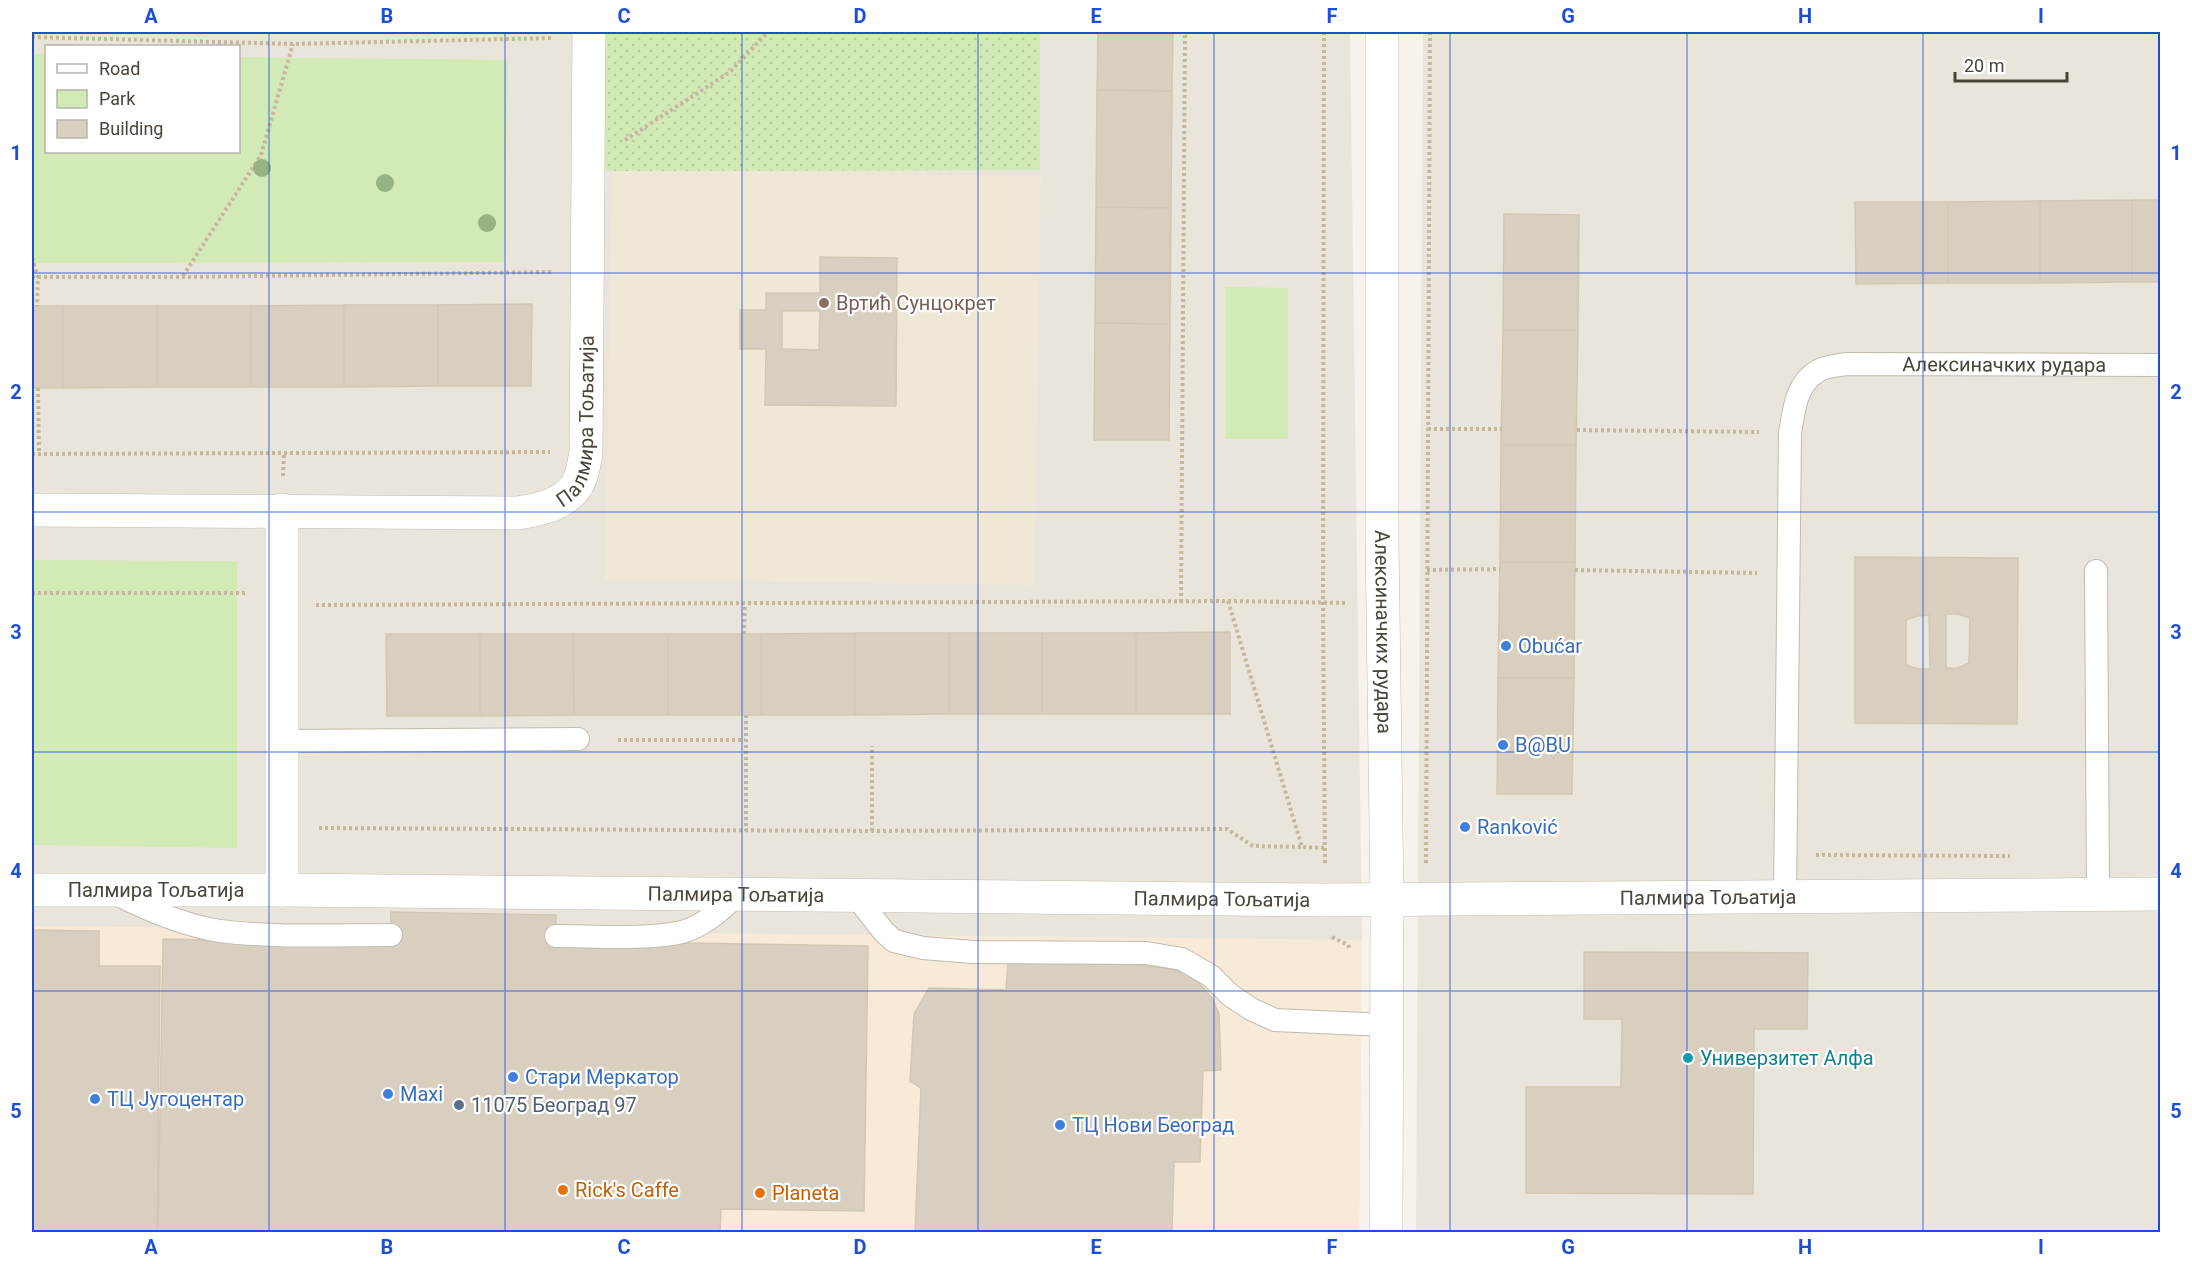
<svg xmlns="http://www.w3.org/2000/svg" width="2192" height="1264" font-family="Roboto,sans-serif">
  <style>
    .residential { fill: #eae5da; fill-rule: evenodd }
    .commercial { fill: #f7ead8 }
    .education { fill: #efe8d6 }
    .grass { fill: url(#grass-dots) }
    .green { fill: #d2eab5 }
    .building { fill: #d8cfc1; stroke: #d3c7b4; stroke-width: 1.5; fill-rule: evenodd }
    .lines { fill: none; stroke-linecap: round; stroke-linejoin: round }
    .lane-casing { stroke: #c2bbae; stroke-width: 24 }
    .street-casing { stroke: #c2bbae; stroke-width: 34 }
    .path { stroke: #c4b79f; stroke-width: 4; stroke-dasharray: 3 3; stroke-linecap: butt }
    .lane { stroke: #fff; stroke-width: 22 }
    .street { stroke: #fff; stroke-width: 33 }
    .tree { fill: #97b381 }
    .grid { fill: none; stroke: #1d4ed8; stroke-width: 1.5; stroke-opacity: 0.55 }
    .education-dot { fill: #8d6e63; stroke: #fff; stroke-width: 2 }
    .shop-dot { fill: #3f7fe0; stroke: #fff; stroke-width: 2 }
    .culture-dot { fill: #0f9aa8; stroke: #fff; stroke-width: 2 }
    .service-dot { fill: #5c6f8a; stroke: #fff; stroke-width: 2 }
    .food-dot { fill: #e8710a; stroke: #fff; stroke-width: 2 }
    .labels { text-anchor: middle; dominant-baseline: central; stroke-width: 4.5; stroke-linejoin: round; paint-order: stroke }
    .education-label { font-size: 20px; fill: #785e54; stroke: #fff; text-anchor: start }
    .street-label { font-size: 20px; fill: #4b4439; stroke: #fff }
    .shop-label { font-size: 20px; fill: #366cbe; stroke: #fff; text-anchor: start }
    .culture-label { font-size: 20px; fill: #0d838f; stroke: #fff; text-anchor: start }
    .service-label { font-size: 20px; fill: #4e5e75; stroke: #fff; text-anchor: start }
    .food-label { font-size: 20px; fill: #c56008; stroke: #fff; text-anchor: start }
    .neatline { fill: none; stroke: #1d4ed8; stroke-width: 2 }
    .grid-label { font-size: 20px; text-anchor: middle; font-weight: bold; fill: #1d4ed8 }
  </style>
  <defs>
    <pattern id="grass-dots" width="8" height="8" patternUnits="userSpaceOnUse" patternTransform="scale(1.5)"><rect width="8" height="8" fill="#d2eab5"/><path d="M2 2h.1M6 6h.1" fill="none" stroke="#b6ca9c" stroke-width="1.8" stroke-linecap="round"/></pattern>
  </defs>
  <rect width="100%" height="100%" fill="#f6f3ec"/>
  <path class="residential" d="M32,32H1350L1362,940L1359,1232H32ZM46,46H238V152H46Z
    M1423,32H2160V1232H1416Z"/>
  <path class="commercial" d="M32,926L1362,940L1359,1232H32Z"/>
  <path class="education" d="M612,170L1041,176L1034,585L605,579Z"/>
  <path class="grass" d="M604,32H1040V170L605,171Z"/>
  <path class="green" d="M32,54H46V152H238L239,57L508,60L504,262L32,263Z
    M1226,287L1288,288V439H1226Z
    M32,560L237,561V848L32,845Z"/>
  <path class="building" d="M1098,32H1173L1172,91L1097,90Z
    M1097,90L1172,91L1171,208L1096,207Z
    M2132,200V282L2040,283V201Z
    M2132,200H2160V282H2132Z
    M2040,201V283H1948V202Z
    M1855,202H1948V283L1856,284Z
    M1096,207L1171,208L1170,324L1095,323Z
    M1504,214L1579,215L1578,330H1503Z
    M820,257L897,258L896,406L765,405L766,349H740V310H766V293H820ZM782,311H820L819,350L782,349Z
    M532,304L531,386H438V305Z
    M344,305V387H251V306Z
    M344,305H438V386L344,387Z
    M32,306H63V388H32Z
    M63,306H157V387L63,388Z
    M157,306H251V387H157Z
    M1095,323L1170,324L1169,440H1094Z
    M1503,330H1578L1576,445H1501Z
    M1501,445H1576L1575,562H1500Z
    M1855,557L2018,558L2017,724L1855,723ZM1946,614H1958L1970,618L1969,663L1958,668H1946ZM1929,615L1930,669H1918L1906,665V620L1917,616Z
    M1500,562H1575L1574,678H1498Z
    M1230,632V714H1136V633Z
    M855,633H949V714L855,715Z
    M855,633V715H761V634Z
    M949,633H1042V714H949Z
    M1042,633H1136V714H1042Z
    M386,634H480V716H387Z
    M480,634H573L574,715L480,716Z
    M573,634H668V715H574Z
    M668,634H761V715H668Z
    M1498,678H1574L1572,794H1497Z
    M391,912L556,915V941L868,946L864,1211L721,1209L720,1232H158L163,939L390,943Z
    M32,930L99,931V966H160L157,1232H32Z
    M1584,952L1808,953L1807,1029H1754L1753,1194L1526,1193V1087H1621L1622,1019H1584Z
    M1008,962H1100L1169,968L1186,974L1200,984L1212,998L1219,1014L1221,1070L1203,1071L1200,1162H1174L1172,1232H915L921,1088L910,1081L914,1014L929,988L1006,990Z"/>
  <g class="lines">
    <defs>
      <g id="lane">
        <path d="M2096,571L2098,893"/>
        <path d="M282,741L578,739"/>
        <path d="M116,894C146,909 186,926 220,931C276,938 335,935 391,935"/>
        <path d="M855,895L884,932L894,941L923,948L973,952L1146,953L1182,959L1211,976L1230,995L1251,1009L1275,1020L1386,1025"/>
        <path id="s1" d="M1785,897L1790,433C1794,410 1796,383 1818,371C1825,366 1837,366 1846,364L2160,365"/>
        <path d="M556,936C593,936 648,940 682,932C702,927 723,909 736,895"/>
      </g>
      <g id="street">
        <path id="s2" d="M1382,32V539L1387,900L1386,1232"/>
        <path id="s3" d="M32,510L517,513C538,510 564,505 577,485C583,475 584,463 586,452L589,32"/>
        <path d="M282,510V890"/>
        <path id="s4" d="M32,890H282L1325,900L2160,894"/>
      </g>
    </defs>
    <use href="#lane" class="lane-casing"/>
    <use href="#street" class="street-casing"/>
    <path class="path" d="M1324,32L1323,603L1325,865
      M32,37L293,44L553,38
      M625,140L730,72L768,32
      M32,258L38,277L37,306
      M183,276L261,155L293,44
      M32,277H182L551,272
      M38,388L39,454
      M1428,429H1502
      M1577,430L1759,432
      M32,454L550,452
      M283,476L284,453
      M1427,570L1500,569
      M1575,570L1757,573
      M32,593H246
      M1228,601L1302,847L1324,848
      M1181,602L1185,32
      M316,605L1228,601L1347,603
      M744,634L745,604
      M746,715V831
      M618,740H745
      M319,828L872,831L1227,829L1253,846L1302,847
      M872,831V746
      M1816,855L2010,856
      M1426,863L1430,32
      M1332,937L1348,945L1350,949"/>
    <use href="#lane" class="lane"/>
    <use href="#street" class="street"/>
  </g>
  <g class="tree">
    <circle cx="262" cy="168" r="9"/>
    <circle cx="385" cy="183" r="9"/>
    <circle cx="487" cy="223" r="9"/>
  </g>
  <path class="grid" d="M269,32V1232M505,32V1232M742,32V1232M978,32V1232M1214,32V1232M1450,32V1232M1687,32V1232M1923,32V1232M32,273H2160M32,512H2160M32,752H2160M32,991H2160"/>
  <circle class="education-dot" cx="824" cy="303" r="6"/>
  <g class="shop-dot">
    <circle cx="1506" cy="646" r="6"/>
    <circle cx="1503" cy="745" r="6"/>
    <circle cx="1465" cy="827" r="6"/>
    <circle cx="513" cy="1077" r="6"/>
    <circle cx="388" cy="1094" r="6"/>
    <circle cx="95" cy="1099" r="6"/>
    <circle cx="1060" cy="1125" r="6"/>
  </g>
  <circle class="culture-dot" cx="1688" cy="1058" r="6"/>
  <circle class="service-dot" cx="459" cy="1105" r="6"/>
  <g class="food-dot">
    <circle cx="563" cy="1190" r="6"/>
    <circle cx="760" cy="1193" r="6"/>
  </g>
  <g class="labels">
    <g class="education-label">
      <text x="836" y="303">Вртић Сунцокрет</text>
    </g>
    <g class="street-label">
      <text stroke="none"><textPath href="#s1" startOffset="722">Алексиначких рудара</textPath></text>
      <text stroke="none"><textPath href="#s3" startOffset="616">Палмира Тољатија</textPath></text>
      <text stroke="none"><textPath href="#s2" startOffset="600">Алексиначких рудара</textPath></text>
      <text stroke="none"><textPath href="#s4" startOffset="124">Палмира Тољатија</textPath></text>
      <text stroke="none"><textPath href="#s4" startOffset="704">Палмира Тољатија</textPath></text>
      <text stroke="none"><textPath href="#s4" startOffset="1676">Палмира Тољатија</textPath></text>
      <text stroke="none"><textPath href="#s4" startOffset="1190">Палмира Тољатија</textPath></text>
    </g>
    <g class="shop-label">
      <text x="1518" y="646">Obućar</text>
      <text x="1515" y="745">B@BU</text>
      <text x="1477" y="827">Ranković</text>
      <text x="525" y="1077">Стари Меркатор</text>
      <text x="400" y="1094">Maxi</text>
      <text x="107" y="1099">ТЦ Југоцентар</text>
      <text x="1072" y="1125">ТЦ Нови Београд</text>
    </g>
    <g class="culture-label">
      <text x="1700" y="1058">Универзитет Алфа</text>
    </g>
    <g class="service-label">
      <text x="471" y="1105">11075 Београд 97</text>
    </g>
    <g class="food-label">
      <text x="575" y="1190">Rick's Caffe</text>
      <text x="772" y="1193">Planeta</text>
    </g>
  </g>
  <rect width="2192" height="1264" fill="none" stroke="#ffffff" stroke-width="66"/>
  <rect x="45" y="45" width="195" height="108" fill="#ffffff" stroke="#b7b4b0" stroke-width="1.5"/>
  <rect x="57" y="64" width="30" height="9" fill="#ffffff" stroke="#b7b4b0" stroke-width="1.5"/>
  <text x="99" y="75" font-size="18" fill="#4b4439">Road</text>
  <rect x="57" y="90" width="30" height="18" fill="#d2eab5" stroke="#b7b4b0" stroke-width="1.5"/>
  <text x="99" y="105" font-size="18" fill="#4b4439">Park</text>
  <rect x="57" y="120" width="30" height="18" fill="#d8cfc1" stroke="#b7b4b0" stroke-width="1.5"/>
  <text x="99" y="135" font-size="18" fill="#4b4439">Building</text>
  <path d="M1955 72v9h112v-9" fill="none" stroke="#4b4439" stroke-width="3"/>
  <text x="1964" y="72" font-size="18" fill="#4b4439" stroke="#ffffff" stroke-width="4.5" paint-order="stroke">20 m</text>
  <rect x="33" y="33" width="2126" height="1198" class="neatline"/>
  <g class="grid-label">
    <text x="151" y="23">A</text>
    <text x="387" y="23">B</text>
    <text x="624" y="23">C</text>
    <text x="860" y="23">D</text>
    <text x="1096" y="23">E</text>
    <text x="1332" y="23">F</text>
    <text x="1568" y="23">G</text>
    <text x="1805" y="23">H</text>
    <text x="2041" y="23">I</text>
    <text x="16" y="160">1</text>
    <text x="2176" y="160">1</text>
    <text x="16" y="399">2</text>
    <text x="2176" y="399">2</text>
    <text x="16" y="639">3</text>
    <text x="2176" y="639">3</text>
    <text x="16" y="878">4</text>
    <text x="2176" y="878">4</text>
    <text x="16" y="1118">5</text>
    <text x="2176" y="1118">5</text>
    <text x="151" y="1254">A</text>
    <text x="387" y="1254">B</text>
    <text x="624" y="1254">C</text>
    <text x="860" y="1254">D</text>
    <text x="1096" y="1254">E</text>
    <text x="1332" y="1254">F</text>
    <text x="1568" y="1254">G</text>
    <text x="1805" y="1254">H</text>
    <text x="2041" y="1254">I</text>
  </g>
</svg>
